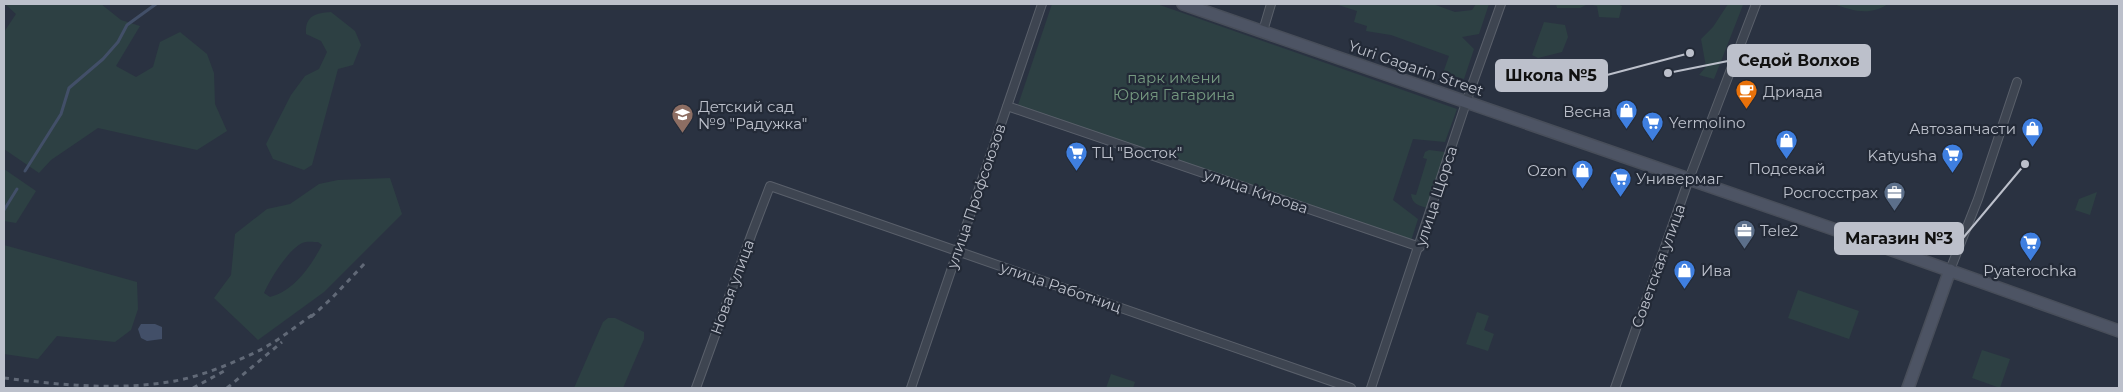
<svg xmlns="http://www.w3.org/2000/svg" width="2123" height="392" font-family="Montserrat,sans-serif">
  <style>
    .green { fill: #2d4043; fill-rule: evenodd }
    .water { fill: #424f68 }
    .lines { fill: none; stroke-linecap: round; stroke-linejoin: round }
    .stream { stroke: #424f68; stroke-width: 3 }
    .minor-casing { stroke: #5a606b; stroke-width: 10 }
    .secondary-casing { stroke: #484e5a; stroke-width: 14 }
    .minor { stroke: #3e4551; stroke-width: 8 }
    .secondary { stroke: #4d5464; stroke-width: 11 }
    .rail { stroke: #616977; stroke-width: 3; stroke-dasharray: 5 5; stroke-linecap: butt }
    .labels { text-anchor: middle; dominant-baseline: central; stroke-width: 4.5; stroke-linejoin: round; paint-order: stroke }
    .street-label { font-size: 15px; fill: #bcc0cb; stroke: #232a37 }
    .park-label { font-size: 15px; fill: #759980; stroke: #232a37 }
    .poi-label { font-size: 15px; fill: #bcc0cb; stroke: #232a37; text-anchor: start }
    .leader { fill: none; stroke: #bcc0cb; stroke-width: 2 }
    .callout-dot { fill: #bcc0cb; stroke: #232a37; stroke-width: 2 }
    .callout { fill: #bcc0cb; stroke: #bcc0cb; stroke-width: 2 }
    .callout-label { font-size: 16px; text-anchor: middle; font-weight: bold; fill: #111 }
  </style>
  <rect width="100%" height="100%" fill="#2a3241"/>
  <path class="green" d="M5,4H101L121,20L140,26L116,66L136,77L153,67L160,42L180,32L207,54L214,73L215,104L227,131L197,150L98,128L51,160L39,173L4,149V32L16,14Z
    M1052,4H1157L1457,109L1445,142L1413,139L1393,200L1418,219L1411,241L1017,108Z
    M1335,4H1433L1455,12L1472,10L1476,4H1489L1479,34L1462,37L1474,49L1464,79L1443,73L1449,56L1391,35L1366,31L1367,26L1354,22L1357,11Z
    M1556,4H1617L1622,6L1619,18L1599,17L1597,6L1588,4L1580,8H1557Z
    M1728,4L1743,5L1714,79L1699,75L1706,67L1701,39L1713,27Z
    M1834,4H1888C1871,16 1852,11 1834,4Z
    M331,12L355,31L361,45L353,65L338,69L312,165L304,170L273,159L266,144L291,95L305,76L319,69L327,52L321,41L306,34C305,16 315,13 331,12Z
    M1544,22L1565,25L1568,37L1562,52L1538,58L1532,55Z
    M1429,150L1445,152L1427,208C1418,205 1412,204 1411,194L1416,195L1427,159L1423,158L1425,152Z
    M4,169L36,191L16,223L4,221Z
    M390,178L402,214L324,292L258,340L214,298L231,275L235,234L267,209L290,204L319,184L338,180ZM318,242L322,245C311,266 294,291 270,297L264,293C270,279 288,250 302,243C306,241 314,242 318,242Z
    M2097,192L2090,215L2075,210L2079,199Z
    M4,245L137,282L138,309L131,330L115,342L57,336L38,359L4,354Z
    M1798,290L1859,311L1849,339L1788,318Z
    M1477,312L1489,316L1484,330L1494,334L1488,351L1466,344Z
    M608,318H615L644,332V339L623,388H574L603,322Z
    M1982,350L2010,359L2000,388L1972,378Z
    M1111,374L1135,382L1133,388H1106Z"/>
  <path class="water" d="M141,324H155L162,327V339L147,341L141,338L138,329Z"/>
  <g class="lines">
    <path class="stream" d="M25,171L61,114L69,88L103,59L118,42L127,25L156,4
      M4,210L17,189"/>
    <defs>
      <path id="minor" d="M1263,31L1271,4
        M1007,106L1420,247
        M1950,270L1978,199L2017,82
        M696,388L752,233L770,186L1351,388
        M911,388L1042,4
        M1371,388L1471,88L1501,4
        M1615,388L1689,179L1756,4"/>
      <path id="secondary" d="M1183,4L1836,230L2119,331
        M1908,388L1950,270"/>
    </defs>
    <use href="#minor" class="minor-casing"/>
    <use href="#secondary" class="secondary-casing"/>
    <use href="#minor" class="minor"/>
    <use href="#secondary" class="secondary"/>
    <path class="rail" d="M311,317L332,298L367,261
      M4,378C60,385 119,391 175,381C202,376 230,364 254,353C276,343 296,326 315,313
      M193,388L226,370
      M227,388L282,342"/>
  </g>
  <defs>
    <symbol id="cafe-pin" viewBox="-11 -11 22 30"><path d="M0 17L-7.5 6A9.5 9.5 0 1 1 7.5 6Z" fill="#e8710a" stroke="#232a37"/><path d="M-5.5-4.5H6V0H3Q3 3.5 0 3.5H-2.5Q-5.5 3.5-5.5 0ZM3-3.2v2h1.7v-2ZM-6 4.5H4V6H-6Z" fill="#fff"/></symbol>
    <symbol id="shop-pin" viewBox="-11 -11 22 30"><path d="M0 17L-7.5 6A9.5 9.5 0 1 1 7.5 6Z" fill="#3f7fe0" stroke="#232a37"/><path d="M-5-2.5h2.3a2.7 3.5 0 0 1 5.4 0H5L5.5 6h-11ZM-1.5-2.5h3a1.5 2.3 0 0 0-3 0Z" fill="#fff"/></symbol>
    <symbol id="school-pin" viewBox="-11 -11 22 30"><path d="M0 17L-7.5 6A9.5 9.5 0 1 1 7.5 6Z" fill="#8d6e63" stroke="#232a37"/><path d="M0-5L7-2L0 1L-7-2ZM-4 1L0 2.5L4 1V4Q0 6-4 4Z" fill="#fff"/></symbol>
    <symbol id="supermarket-pin" viewBox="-11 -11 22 30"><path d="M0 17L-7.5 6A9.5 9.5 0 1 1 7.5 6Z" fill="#3f7fe0" stroke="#232a37"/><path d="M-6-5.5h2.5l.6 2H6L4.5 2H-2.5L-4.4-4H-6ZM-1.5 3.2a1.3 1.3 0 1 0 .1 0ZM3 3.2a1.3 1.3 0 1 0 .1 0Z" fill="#fff"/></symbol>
    <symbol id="office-pin" viewBox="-11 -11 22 30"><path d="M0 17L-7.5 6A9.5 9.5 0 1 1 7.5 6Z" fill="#5c6f8a" stroke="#232a37"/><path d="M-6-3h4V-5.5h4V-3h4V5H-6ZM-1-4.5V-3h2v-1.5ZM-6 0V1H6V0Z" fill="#fff"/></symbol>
  </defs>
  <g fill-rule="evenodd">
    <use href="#cafe-pin" x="1734" y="78" width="25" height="34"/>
    <use href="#shop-pin" x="1614" y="98" width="25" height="34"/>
    <use href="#school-pin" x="670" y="102" width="25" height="34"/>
    <use href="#supermarket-pin" x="1640" y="110" width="25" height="34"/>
    <use href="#shop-pin" x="2020" y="116" width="25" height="34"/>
    <use href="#shop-pin" x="1774" y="128" width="25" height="34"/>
    <use href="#supermarket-pin" x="1064" y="140" width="25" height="34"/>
    <use href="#supermarket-pin" x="1940" y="142" width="25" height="34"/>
    <use href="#shop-pin" x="1570" y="158" width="25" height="34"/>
    <use href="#supermarket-pin" x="1608" y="166" width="25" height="34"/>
    <use href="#office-pin" x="1882" y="180" width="25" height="34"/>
    <use href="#office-pin" x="1732" y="218" width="25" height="34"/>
    <use href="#supermarket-pin" x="2018" y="230" width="25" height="34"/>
    <use href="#shop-pin" x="1672" y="258" width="25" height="34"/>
  </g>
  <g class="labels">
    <g class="street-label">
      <text transform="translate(1416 68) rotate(19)">Yuri Gagarin Street</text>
      <text transform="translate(1256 191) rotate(19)">улица Кирова</text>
      <text transform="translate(976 196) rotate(-71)">улица Профсоюзов</text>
      <text transform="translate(1436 196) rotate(-72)">улица Щорса</text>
      <text transform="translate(1658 266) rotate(-70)">Советская улица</text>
      <text transform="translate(732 287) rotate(-70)">Новая улица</text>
      <text transform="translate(1061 287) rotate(19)">улица Работниц</text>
    </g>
    <g class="park-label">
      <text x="1174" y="77">парк имени<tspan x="1174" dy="17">Юрия Гагарина</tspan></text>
    </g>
    <g class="poi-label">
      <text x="1763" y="91">Дриада</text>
      <text x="698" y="106">Детский cад<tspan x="698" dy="17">№9 "Радужка"</tspan></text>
      <text x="1611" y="111" text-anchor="end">Весна</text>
      <text x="1669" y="122">Yermolino</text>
      <text x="2016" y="128" text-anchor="end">Автозапчасти</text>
      <text x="1092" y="152">ТЦ "Восток"</text>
      <text x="1937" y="155" text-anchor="end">Katyusha</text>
      <text x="1787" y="168" text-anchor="middle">Подсекай</text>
      <text x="1567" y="170" text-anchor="end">Ozon</text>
      <text x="1636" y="178">Универмаг</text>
      <text x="1878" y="192" text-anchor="end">Росгосстрах</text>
      <text x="1760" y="230">Tele2</text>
      <text x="1701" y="270">Ива</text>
      <text x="2030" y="270" text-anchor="middle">Pyaterochka</text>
    </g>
  </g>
  <path class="leader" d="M1668 73L1728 61M1690 53L1607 75M2025 164L1963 238"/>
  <g class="callout-dot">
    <circle cx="1668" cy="73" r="5"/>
    <circle cx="1690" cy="53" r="5"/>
    <circle cx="2025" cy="164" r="5"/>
  </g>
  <g class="callout">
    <rect x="1728" y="45" width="142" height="31" rx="5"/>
    <rect x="1496" y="60" width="111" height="31" rx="5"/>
    <rect x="1835" y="223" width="128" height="31" rx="5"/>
  </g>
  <g class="callout-label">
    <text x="1799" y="66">Седой Волхов</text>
    <text x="1551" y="81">Школа №5</text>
    <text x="1899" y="244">Магазин №3</text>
  </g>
  <rect width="2123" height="392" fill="none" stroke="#bcc0cb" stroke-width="10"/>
</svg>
